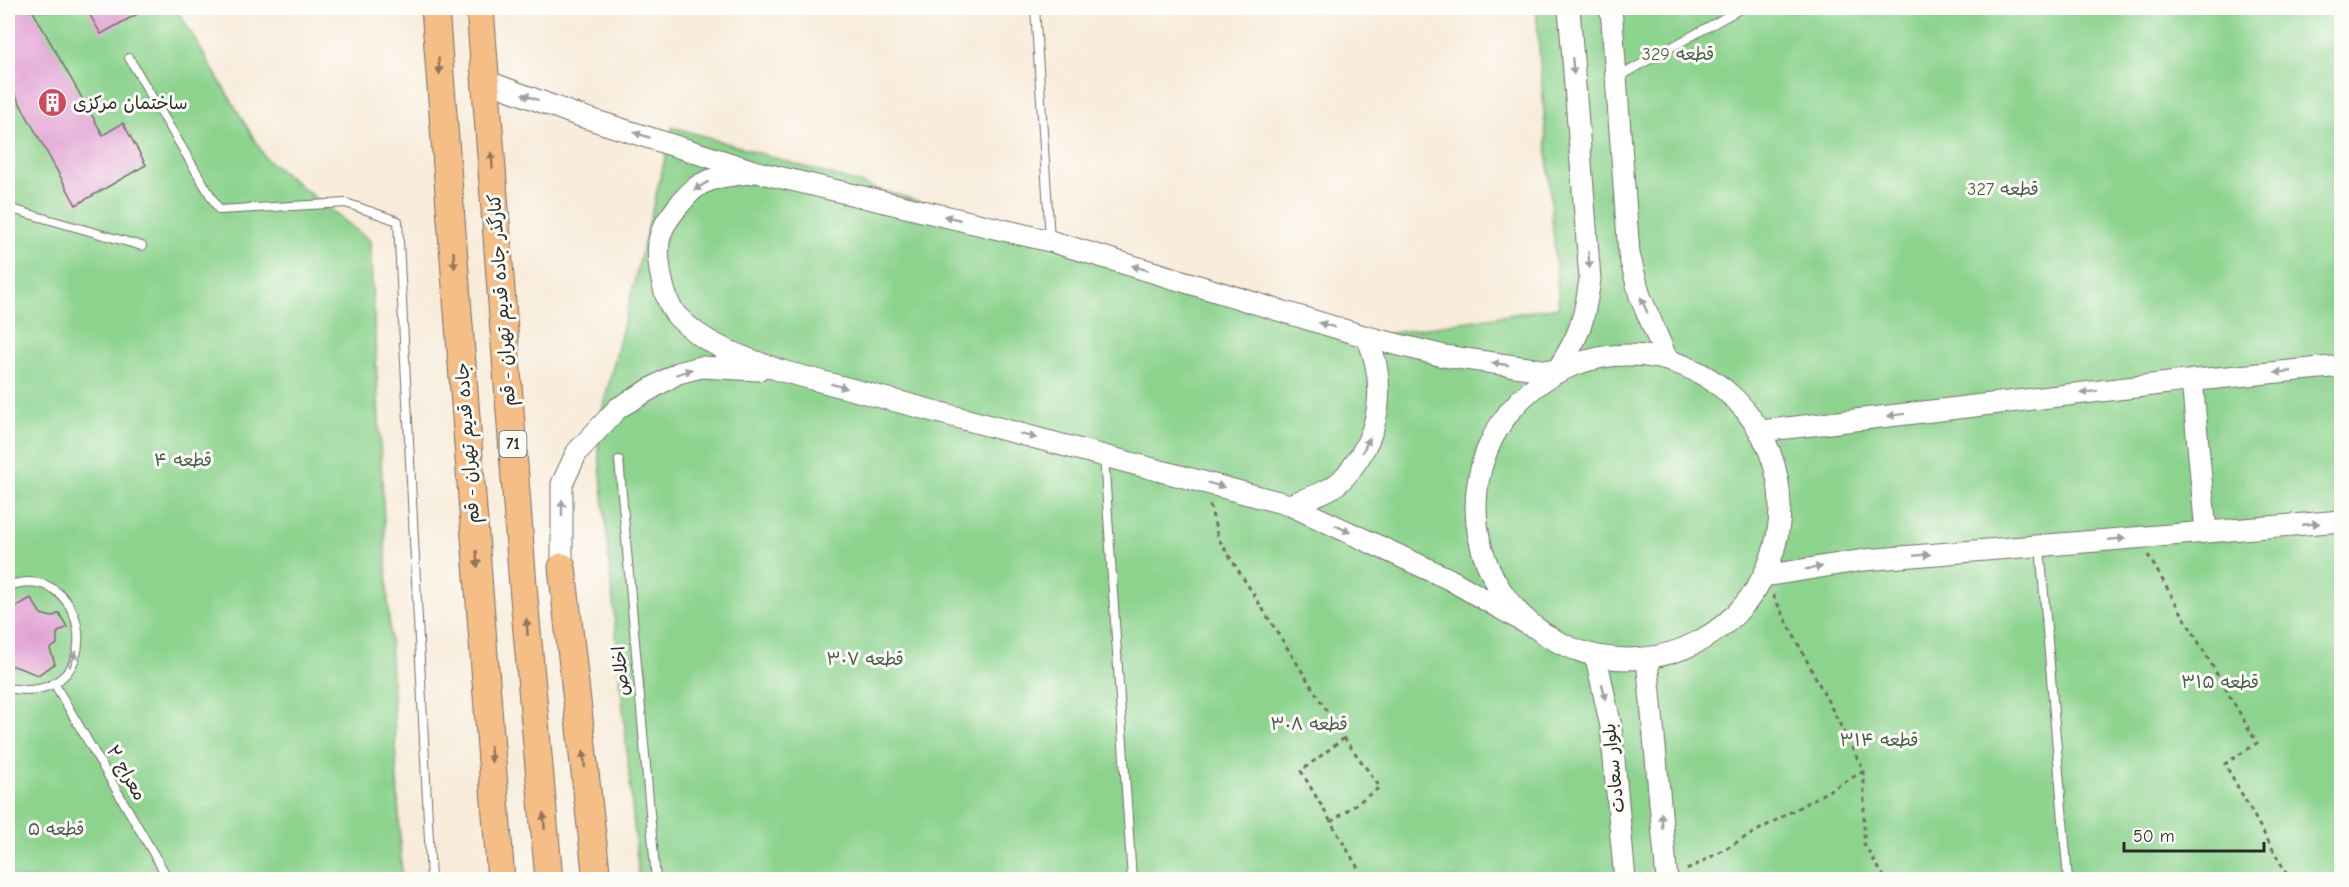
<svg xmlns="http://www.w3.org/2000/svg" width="2349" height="887" font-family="'Comic Neue','Playpen Sans Arabic',sans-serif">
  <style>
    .green { fill: #8cd38e; stroke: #5c7f5c; stroke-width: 1.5 }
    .building { fill: #e09cd2 }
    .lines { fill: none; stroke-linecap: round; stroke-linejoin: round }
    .service-casing { stroke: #736e68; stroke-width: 10 }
    .tertiary-casing { stroke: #736e68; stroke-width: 23 }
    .trunk-casing { stroke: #736e68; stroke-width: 29 }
    .path { stroke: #736e68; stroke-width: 3; stroke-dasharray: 4.5 4.5; stroke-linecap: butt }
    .service { stroke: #fff; stroke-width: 8 }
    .tertiary { stroke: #fff; stroke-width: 21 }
    .trunk { stroke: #f6be87; stroke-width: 27 }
    .oneway { fill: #907459 }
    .oneway2 { fill: #a0a0a0 }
    .labels { text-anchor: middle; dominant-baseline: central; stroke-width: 6; stroke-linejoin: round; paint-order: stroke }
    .shield { fill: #fdfcf7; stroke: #6a6a68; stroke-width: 1.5 }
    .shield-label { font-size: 16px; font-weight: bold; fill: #2b2b2b }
    .park-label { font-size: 18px; fill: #485d49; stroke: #fdfcf7 }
    .poi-label { font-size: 18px; fill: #2b2b2b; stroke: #fdfcf7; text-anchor: start }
    .street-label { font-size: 18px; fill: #2b2b2b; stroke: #fdfcf7 }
  </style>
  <rect width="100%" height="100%" fill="#fdfcf7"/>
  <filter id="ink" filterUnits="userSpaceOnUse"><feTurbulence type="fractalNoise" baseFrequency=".0167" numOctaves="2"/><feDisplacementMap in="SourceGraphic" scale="12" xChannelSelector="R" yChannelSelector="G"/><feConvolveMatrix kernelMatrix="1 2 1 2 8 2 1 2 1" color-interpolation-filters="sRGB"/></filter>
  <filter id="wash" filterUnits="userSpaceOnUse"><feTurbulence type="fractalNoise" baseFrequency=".008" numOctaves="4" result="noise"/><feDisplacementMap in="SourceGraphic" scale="24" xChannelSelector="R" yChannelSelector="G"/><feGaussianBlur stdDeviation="1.35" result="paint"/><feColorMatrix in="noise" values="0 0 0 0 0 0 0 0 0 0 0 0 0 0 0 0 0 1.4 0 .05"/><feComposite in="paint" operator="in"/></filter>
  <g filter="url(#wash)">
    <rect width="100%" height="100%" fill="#f8ebd9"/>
    <path class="green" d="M8,8H176L266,159L370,241L402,879H8Z
      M1536,8H2341V879H639L597,431L673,127L1367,337L1559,307Z"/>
    <g id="blocks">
      <path class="building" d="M8,8H31L103,135L123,123L146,165L76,205L8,82Z
        M86,8H148L101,34Z
        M31,598L41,614L52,617L59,613L67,627L57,633V644L50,649L55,664L38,675L8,664V611Z"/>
    </g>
  </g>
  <g filter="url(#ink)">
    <use href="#blocks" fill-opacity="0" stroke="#736e68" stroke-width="1.5"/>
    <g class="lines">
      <defs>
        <path id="service" d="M1035,8L1050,240
          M129,58L219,210L346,203L398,221L431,880
          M1618,77L1742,8
          M8,208L142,246
          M1104,456L1132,880
          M619,460L656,880
          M2040,546L2068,880
          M8,586C92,557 111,708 8,688
          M54,683L169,880"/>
        <path id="tertiary" d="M1611,8L1629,254L1640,296L1667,359
          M486,81L574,114L757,172L1050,241L1367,337L1444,356L1556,372C1580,335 1584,322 1590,279L1569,8
          M751,173C732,175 714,176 698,186C687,193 665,221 661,233C654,254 663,300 677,316C705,346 745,358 782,371L1290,505L1449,579L1531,626
          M1476 507a152 152 0 1 1 304 0a152 152 0 1 1-304 0Z
          M2192,380L2206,532
          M1761,431L2186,381L2342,366
          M1290,505C1304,499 1320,495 1333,487C1345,479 1352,468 1360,456C1383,419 1384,376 1367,337
          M562,567V484L577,452L618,408L678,373L701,367L758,370
          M1764,576L1864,560L2342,521
          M1596,657L1611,727L1625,880
          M1647,659L1667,880"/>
        <path id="trunk" d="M435,8L501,880
          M480,8L523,586L549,880
          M562,567L597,880"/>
      </defs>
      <use href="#service" class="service-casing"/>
      <use href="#tertiary" class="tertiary-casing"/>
      <use href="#trunk" class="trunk-casing"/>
      <path class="path" d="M1210,505L1218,538L1344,738L1380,787L1331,822
        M2148,555L2257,743L2225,764L2290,880
        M1773,595L1864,771V844L1886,880
        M1344,738L1301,771L1365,880
        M1687,870L1864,771"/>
      <use href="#service" class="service"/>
      <use href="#tertiary" class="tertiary"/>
      <use href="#trunk" class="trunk"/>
    </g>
    <defs><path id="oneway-solid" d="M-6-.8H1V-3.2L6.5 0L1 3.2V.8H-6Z" transform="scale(1.5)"/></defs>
    <g class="oneway">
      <use href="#oneway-solid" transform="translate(439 66) rotate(86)"/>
      <use href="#oneway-solid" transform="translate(492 160) rotate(-94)"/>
      <use href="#oneway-solid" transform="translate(454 260) rotate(86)"/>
      <use href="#oneway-solid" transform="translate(477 559) rotate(86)"/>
      <use href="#oneway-solid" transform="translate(527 627) rotate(-95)"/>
      <use href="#oneway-solid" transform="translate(491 754) rotate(86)"/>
      <use href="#oneway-solid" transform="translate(584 759) rotate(-96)"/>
      <use href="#oneway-solid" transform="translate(544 821) rotate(-95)"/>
    </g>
    <g class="oneway2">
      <use href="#oneway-solid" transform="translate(1573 66) rotate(85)"/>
      <use href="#oneway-solid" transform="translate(530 97) rotate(-159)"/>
      <use href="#oneway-solid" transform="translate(642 135) rotate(-162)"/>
      <use href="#oneway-solid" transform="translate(701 186) rotate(150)"/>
      <use href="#oneway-solid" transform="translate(952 218) rotate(-167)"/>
      <use href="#oneway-solid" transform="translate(1589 260) rotate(85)"/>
      <use href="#oneway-solid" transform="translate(1140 268) rotate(-163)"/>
      <use href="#oneway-solid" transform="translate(1644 305) rotate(-114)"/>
      <use href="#oneway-solid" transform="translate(1327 325) rotate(-163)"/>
      <use href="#oneway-solid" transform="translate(1500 364) rotate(-172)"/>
      <use href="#oneway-solid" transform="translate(684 372) rotate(-19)"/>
      <use href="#oneway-solid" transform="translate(2283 372) rotate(175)"/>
      <use href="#oneway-solid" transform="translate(839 386) rotate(15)"/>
      <use href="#oneway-solid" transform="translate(2089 392) rotate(173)"/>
      <use href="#oneway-solid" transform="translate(1896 415) rotate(173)"/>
      <use href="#oneway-solid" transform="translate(1028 436) rotate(15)"/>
      <use href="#oneway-solid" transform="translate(1366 445) rotate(-63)"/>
      <use href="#oneway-solid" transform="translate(1216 485) rotate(15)"/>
      <use href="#oneway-solid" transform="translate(562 508) rotate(-90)"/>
      <use href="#oneway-solid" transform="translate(2311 524) rotate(-5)"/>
      <use href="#oneway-solid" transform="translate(1343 529) rotate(25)"/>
      <use href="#oneway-solid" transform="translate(2117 539) rotate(-5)"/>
      <use href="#oneway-solid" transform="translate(1922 555) rotate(-5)"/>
      <use href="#oneway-solid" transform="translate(1814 568) rotate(-9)"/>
      <use href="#oneway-solid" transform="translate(73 659) rotate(-65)"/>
      <use href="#oneway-solid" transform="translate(1604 692) rotate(77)"/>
      <use href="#oneway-solid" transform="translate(1662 821) rotate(-95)"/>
    </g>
  </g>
  <defs>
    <symbol id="building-disc" viewBox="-11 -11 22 22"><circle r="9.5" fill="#d1495b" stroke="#fdfcf7"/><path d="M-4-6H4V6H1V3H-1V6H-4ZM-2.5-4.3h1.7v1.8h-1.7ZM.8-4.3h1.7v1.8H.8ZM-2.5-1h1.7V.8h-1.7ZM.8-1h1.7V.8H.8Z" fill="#fff"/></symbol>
  </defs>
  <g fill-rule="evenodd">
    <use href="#building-disc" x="36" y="86" width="33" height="33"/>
  </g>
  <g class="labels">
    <rect class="shield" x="499.5" y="431" width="27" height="26" rx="4.5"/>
    <g class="shield-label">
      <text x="513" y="444">71</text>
    </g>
    <g class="park-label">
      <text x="1678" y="54">قطعه 329</text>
      <text x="2003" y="189">قطعه 327</text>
      <text x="183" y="460">قطعه ۴</text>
      <text x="865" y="659">قطعه ۳۰۷</text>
      <text x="2220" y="682">قطعه ۳۱۵</text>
      <text x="1309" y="724">قطعه ۳۰۸</text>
      <text x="1879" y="740">قطعه ۳۱۴</text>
      <text x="56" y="829">قطعه ۵</text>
    </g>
    <g class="poi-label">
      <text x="73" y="103">ساختمان مرکزی</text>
    </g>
    <g class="street-label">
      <text transform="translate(502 300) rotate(-94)">کنارگذر جاده قدیم تهران - قم</text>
      <text transform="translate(468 443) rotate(-94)">جاده قدیم تهران - قم</text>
      <text transform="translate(621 671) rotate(-95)">اخلاص</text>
      <text transform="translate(1614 768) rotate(-96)">بلوار سعادت</text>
      <text transform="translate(126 773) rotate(60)">معراج ۲</text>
    </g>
  </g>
  <rect width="2349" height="887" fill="none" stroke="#fdfcf7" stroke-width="30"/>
  <path d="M2124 842v9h140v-9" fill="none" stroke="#2b2b2b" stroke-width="3"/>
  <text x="2133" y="842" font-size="18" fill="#2b2b2b" stroke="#fdfcf7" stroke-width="4.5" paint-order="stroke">50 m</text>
</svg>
